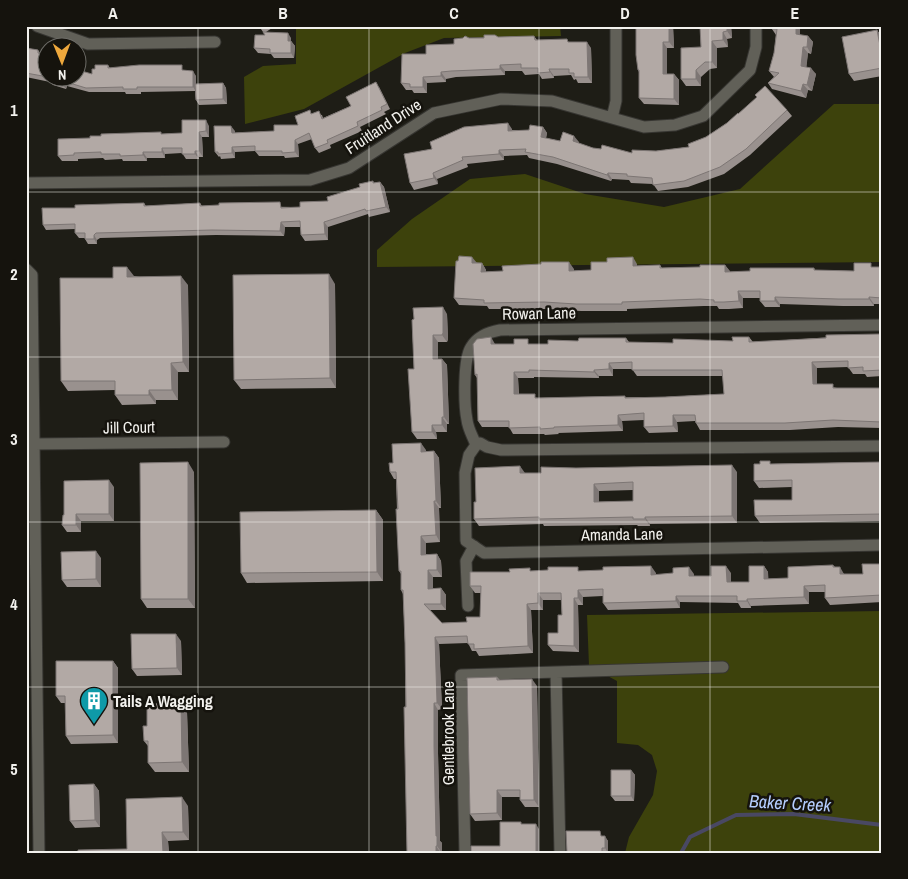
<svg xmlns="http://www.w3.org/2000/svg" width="908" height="879" font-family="'Archivo Narrow',sans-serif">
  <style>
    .green { fill: #3d420c }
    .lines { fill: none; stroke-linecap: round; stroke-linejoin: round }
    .stream { stroke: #494863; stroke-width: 4 }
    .minor-casing { stroke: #373632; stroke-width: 13 }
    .minor { stroke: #616058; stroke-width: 11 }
    .wall { fill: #99918e; fill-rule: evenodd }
    .shaded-wall { fill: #7d7674 }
    .building { fill: #b2a9a5; stroke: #7d7674; fill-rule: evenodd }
    .grid { fill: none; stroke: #f2f1ed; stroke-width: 1; stroke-opacity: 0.55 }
    .labels { text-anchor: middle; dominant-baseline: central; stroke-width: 5; stroke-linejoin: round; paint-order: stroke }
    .street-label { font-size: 16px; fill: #f2f1ed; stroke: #15130d }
    .poi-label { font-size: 16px; font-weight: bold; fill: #f2f1ed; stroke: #15130d; text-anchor: start }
    .water-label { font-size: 18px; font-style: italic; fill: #b5cefe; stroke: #15130d }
    .neatline { fill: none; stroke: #f2f1ed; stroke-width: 2 }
    .grid-label { font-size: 16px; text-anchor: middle; font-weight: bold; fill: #f2f1ed }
  </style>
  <rect width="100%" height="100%" fill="#1e1d16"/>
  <path class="green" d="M296,26H560L561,36L444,38L405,53L304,109L245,124L244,77L263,66L296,64Z
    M834,104H882V262L377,267V250L412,219L470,179L525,174L585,194L664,207L740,189Z
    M882,611V853H625L629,837L653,795L657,771L652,755L638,745L617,743V681L589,666L587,615Z"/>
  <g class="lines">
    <path class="stream" d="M681,853L690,837L736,815L794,814L882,825"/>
    <defs>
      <path id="minor" d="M37,26L88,44L215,42
        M612,118L616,101V26
        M26,183L310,180L349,168L434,113L501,99L552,101L644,127L675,125L703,116L750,70L756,47V26
        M26,269L32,275L39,853
        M34,444L224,442
        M476,445L469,455L465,473L466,541L484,553L882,545
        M476,445C473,437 468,429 467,420C464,405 463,359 471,347C478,336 488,332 500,330L882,325
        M476,445L480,443L487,447L501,450L882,446
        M468,606L466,561L474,546
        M556,672L723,667
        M465,853L461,675L556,672L560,853"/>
    </defs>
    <use href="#minor" class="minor-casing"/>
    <use href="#minor" class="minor"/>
  </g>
  <path class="wall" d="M259,26H275L266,32L291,38V41L295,46L294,58H274L271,54L258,53L254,48L265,35Z
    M636,26H673L674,48H667V74H674L679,80V105L644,104L639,98V72L638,70Z
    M700,26H731L732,38L727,39L728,47L717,48V68L710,69L701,77V86H686L681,79L701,47Z
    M772,26L800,35L808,36L813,42L811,54L808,53L806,67L816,74L812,91L808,90L806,98L772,89L768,83L774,77L769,71L774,53L776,35L772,29Z
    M877,30L882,37V76L854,81L849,74Z
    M534,36L537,40L570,42L591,48L592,83H578L576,79L574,80L571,75L554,76V78L542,79L539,74L525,75L522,71H505V75L456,77L446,79V82L427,83V93H414L412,90H406L401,83L426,54L469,38Z
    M26,48L38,50L40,53L48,78L92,74L95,69L108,65L110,68L185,70L196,76V84L223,83L226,88L227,104L199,105L196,100L195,91L141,92V94H126L125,92H89L67,86L66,89L53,85L50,82L26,77Z
    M379,87L390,109L384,112L386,114L360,127L362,131L330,145L331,148L319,153L315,148L312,139L298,144L299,157L285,158L284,156H259L255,151L235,152V158L221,159L220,156L219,157L215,152L235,131V133L274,131L298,125L312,113L322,115L323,118L351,106Z
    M787,110L792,116L750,155L724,174L688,187L658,191L653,184L631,183L629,180L612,179L611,181L557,164L529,158L527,155L504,156V160L467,164L468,167L437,179L438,184L414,190L410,183L432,149L512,129V130H529L543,127L547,133L546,138L560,141L579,142L578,143L593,148L632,153L656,151L689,147L706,137L727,123L738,114Z
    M209,126V137H202L203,157H199V159H186L182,153L165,154V158H147V161H123L122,159L105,160L103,158L78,159V161H62L58,156L90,138L182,133Z
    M373,181L374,183L380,182L384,187L390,212L369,217L368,214L328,227V240L305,241L301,235V227H285L284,236L216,235L100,238L97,240V244H88L85,239V238H79L75,233V229L46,230L43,225L75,208L144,203L146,206L200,203L202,206L300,207L328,201Z
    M458,261L482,263L486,270V272L574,269V271L591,270L637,264V266L660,265L662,268L700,267L725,265L730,272L814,268L815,270L854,271L873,267L882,269V304H874V306H843L780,304V307H765L760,301V298H743V308L729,309H719L717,306H704L627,309V311H581L549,309H489L487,306L459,305L454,298Z
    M134,276L188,285L189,372H178V400H156V404L122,405L115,395V390L68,391L61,381L113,278Z
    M335,284L336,388L241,389L234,380Z
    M447,314L448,339L447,342H438V359H442L447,365L449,424H447V432H436L437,439H417L412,432L414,369L412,320Z
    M882,334V376L867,377L865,374H853L848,367L817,368V384L837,388H882V428L838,427L790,430H700L696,423L695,421L677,422L678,432L649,433L644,427V420L622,421L623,431L558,433L559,434L545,435L544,434H513L509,427H482L478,421L477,378L475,375L495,344H548L578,341L626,338L629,342L673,343L733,341L749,337L753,342ZM613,369H632L637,376H723L724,394L665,397L538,398L519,394L518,378H534V377L599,378V376H613Z
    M426,450V451H434L439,458L441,508H439L440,542L426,543V554H437L441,561L442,577H433V588H441L446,595V610H430L442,623L467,622L480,617L481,593H475L470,586L510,572L531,571L656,573V575L694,574V576H711L731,573V582H749L764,566L768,572V579L788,578L833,565L835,567L844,574H863L882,564V602L830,605L825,598V592H809V604L751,606V608H741L738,603L680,602V608L608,610L603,603V596L583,597V605H578L579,652L553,651L548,645L558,633L562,615L561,600H543V610H531L533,653L479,656L476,651H472L468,643L439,644L442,709L438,710V753L440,841L442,843V853H407L405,643L403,594L401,590V574L399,571L396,479H394L390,472L393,463Z
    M882,462V521L760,523L755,516L792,500V487L759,488L754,481L772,464Z
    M194,472L195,608H147L141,599Z
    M737,472V523L650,524V526H638L637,525L544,526L543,524L479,526L474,519L524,473ZM633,490V501L599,502V491Z
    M114,487V521H81V532H67L62,525L64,515Z
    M376,510L383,520V581L247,583L241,573Z
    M101,558V587H67L62,580Z
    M181,641L182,675L137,676L132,669Z
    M113,661L118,668V743L71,744L66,736L65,703H61L56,696Z
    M497,677L500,680L537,686L539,807H525L520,800V797H502V820L475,821L470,814Z
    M187,712L189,772H155L148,763V746L144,741L147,726Z
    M631,770L635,775L634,801H615L611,796Z
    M94,784L99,791L100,827L75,828L70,821Z
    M188,806L189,840L168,841L169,853H78L127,849Z
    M604,836L608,841V853H567Z"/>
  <path class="shaded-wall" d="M669,26H673L674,48L669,42Z
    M727,26H731L732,38L727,31Z
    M796,26H800V41L796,34Z
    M877,30L882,38V56Z
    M723,32L727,39L728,47L723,40Z
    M288,33L291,38V41L295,46L294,58L291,53L288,41Z
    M808,36L813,42L811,54L807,47Z
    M712,41L717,48V68L712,62Z
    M587,42L591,48L592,83L588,77Z
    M663,42L667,48V80L663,74Z
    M803,47L808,53L806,72L801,66Z
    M500,65L505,71V75L500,69Z
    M811,68L816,74L812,91L807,85Z
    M549,69L554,76V78L550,72Z
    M696,70L701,77V86L696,79Z
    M193,71L196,76V91L193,87Z
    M441,72L446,79V82L441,76Z
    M674,74L679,80V105L674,99Z
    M423,77L427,83V93L423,87Z
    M63,81L67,86L66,89L62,84Z
    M223,83L226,88L227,104L223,99Z
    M803,84L808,90L806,98L801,91Z
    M206,120L209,126V137L206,131Z
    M508,123L512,129V137L508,131Z
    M231,126L235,131V138L232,133Z
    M543,127L547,133L545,143L541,137Z
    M199,132L202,137L203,157L199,151Z
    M574,136L579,142L577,147L573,141Z
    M295,140L298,144L299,157L295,152Z
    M232,147L235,152V158L232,153Z
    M162,148L165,154V158L162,152Z
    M499,150L504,156V160L499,154Z
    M195,151L199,157V159L195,154Z
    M143,152L147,158V161L143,155Z
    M433,173L437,179L438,184L434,178Z
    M608,173L612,179L611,181L607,175Z
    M380,182L384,187L390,212L386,207Z
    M281,222L285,227L284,236L280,231Z
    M324,222L328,227V240L325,234Z
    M94,235L97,240V244L94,239Z
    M472,257L477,263H472Z
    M633,257L637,264V273L633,266Z
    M569,262L574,269V278L569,271Z
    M482,263L486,270V279L481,272Z
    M725,265L730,271V279L725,272Z
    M127,267L134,276L127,277Z
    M329,274L335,284L336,388L330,378Z
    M181,276L188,285L189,372L183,362Z
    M738,291L743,298V308L739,301Z
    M775,297L780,304V307L775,301Z
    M869,297L874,304V306L869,299Z
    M443,307L447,314L448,339L447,342L442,335Z
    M433,335L438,342V366L433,359Z
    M491,337L495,344H491Z
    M442,359L447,365L449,424L444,417Z
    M812,362L817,368V390L813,384Z
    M171,363L178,372V400L172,390Z
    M609,363L613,369V376L609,369Z
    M594,370L599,376V378L594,372Z
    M514,372L518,378L519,401L514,394Z
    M149,390L156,400V404L149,395Z
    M618,415L622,421L623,431L618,425Z
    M673,415L677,422L678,432L673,426Z
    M442,417L447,424V432L442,425Z
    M432,425L436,432L437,439L432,432Z
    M421,443L426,450V458L421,452Z
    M434,451L439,458L441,508L436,501Z
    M188,462L194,472L195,608L188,599Z
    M732,465L737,472V523L732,516Z
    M520,466L525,473H520Z
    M109,480L114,487V521L109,514Z
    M594,484L599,491V509L594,502Z
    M434,501L439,508L440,542L436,535Z
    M376,510L383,520V581L377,572Z
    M76,514L81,521V532L76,525Z
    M645,517L650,524V526L645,519Z
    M421,536L426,543V561L421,555Z
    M96,551L101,558V587L96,579Z
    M437,554L441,561L442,577L437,570Z
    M651,566L656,573V582L651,575Z
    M726,566L731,573V589L727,582Z
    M764,566L768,572L769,586L764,579Z
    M689,567L694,574V583L689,576Z
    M840,567L844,574H840Z
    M428,570L433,577V595L428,589Z
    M804,586L809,592V604L804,597Z
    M441,588L446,595V610L441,604Z
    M578,590L583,597V605L578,598Z
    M538,593L543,600V610L538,603Z
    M676,596L680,602V608L676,601Z
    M574,598L578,605L579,652L574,646Z
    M747,599L751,606V608L747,601Z
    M527,604L531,610L533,653L528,646Z
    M176,634L181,641L182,675L177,668Z
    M435,637L439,644L442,709L437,703Z
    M113,661L118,668V743L113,735Z
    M532,679L537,686L539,807L534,800Z
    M181,702L187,712L189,772L182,762Z
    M434,703L438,710V753L440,841L442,843V853L437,846L436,836L434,746Z
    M631,770L635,775L634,801L631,796Z
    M94,784L99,791L100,827L95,820Z
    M497,790L502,797V820L497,813Z
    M182,797L188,806L189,840L183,832Z
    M536,824L539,829V853H536Z
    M162,832L168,841L169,853H163Z
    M605,836L608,841V853L605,848Z
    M436,846L441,853H436Z"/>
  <path class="building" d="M636,26H669V42H663V74H674V99L639,98V70H638L636,55Z
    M700,26H727V31L723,32V40L712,41V62H705L696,70V79H681V48L701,47Z
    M772,26H796V34L808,36L807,47H803L801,66L811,68L807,85L803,84L801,91L768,83L779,73L769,71L774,53L777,29H772Z
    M877,30L882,56V68L849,74L842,37Z
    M263,32L288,33V41H291V53H270V49L254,48L255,35H265Z
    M484,35H495L498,37L534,36L535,40L567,39L568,42H587L588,77H574V73H569V69H549L550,72L538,73V68H521V64L500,65V69L451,71L441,72V76L423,77V87H410V84L401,83L402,54H426V45L454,44V39L463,38L465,36L469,38H484Z
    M26,48L38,50V53L48,56V77L26,73Z
    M95,65H108V68L139,65H182V70L193,71V87H137V89H123V87L86,88L63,81L62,84L49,81L50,78H48H78V70L92,74V69H95Z
    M376,82L387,104L381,107L382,110L357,122L358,126L327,140L328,143L315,148L309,133L295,140V152L282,153V151H255V146L232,147V153L218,154V152H215L214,126H231L232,133L274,131V125H298L295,116L310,110L311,114L319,111L322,119L351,106L346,97Z
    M223,83V99L196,100L195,84Z
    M765,86L787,110L746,149L720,167L684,181L653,185L652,178L627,176V174L608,173L607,175L553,157L525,152L526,149L499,150V154L462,157L463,160L433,173L434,178L410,183L404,154L432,149L430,142L464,127L508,123V131L529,130L530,125L543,127L541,137L560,141L563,132L574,136L573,141L593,148L601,149L602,145L632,153V150L656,151L689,147L688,144L706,137L727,123L738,113V114L757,97L755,95Z
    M182,120H206V131L199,132V151H195V154H182V148H162V152H143V155L120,156V154H101V152L74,153V155L58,156V139L90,138V136H101V134L161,132V134L182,133Z
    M373,181V183L380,182L386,207L366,211L365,209L324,222L325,234L301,235L300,221L281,222L280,231L212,230L96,233L94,235V239H85V233H75V224L43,225L42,208H75V205L144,203V206L200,203V206L219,205V203L280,202L281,208L300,207V202L328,201L327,197L360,187L359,184Z
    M459,256L472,257V263H482L481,272L503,271L502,266L541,264V262H569V271L591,270V262H607V258L633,257V266L660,265V268L700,267V265H725V272L750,271V268H814V270L854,271V263H871V267H880V269H882V298L869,297V299H838L775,297V301H760V291H738L739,301L724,302H714V300L700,299L622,302V304H576L544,302L484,303V300L454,298L456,261H458Z
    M113,267H127V277L181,276L183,362L171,363L172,390H149V395H115V381H61L60,278H113Z
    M329,274L330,378L234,380L233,275Z
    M443,307V333L442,335H433V359H442L444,417H442V425H432V432H412L408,369H414L412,320L414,319L413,308Z
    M882,334V370L863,371V367L848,368V361L812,362L813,384H833V388H882V422L833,420L785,423H696L695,415H673V426L644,427V413L618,415V425L554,427V428L540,429V427L509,428V421H478L477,374L475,375L473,344L477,339L491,337V344H514V339H528V344H548V340L578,341L579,338H626V342L673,343V339L733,341L732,337H749V342L826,338V335ZM632,362V370H722L724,394L665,397L625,398V396L535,398V394H514V372H529V370L594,372V370L609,369V363Z
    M421,443V452L434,451L436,501H434L436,535L421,536V555L437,554V570H428V589L441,588V604H424L442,623L467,622L466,617H480L481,586H470V572H510L509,569L530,568V571L548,570V567H578V571L603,570V567L651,566V575L673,573V568L689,567V576H711V566H726L727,582H749V566H764V579L788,578V567L833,565V567H840V574H863L862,564H882V595L825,598V585L804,586V597L747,599V601H737V596H676V601L603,603V589L578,590V598H574V646L548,645V633H558V615H562L561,593H538V603L527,604L528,646L474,649V644H468L467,636L435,637L437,703H434V746L436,836H437V846H436V853H407L404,707H406L405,643L403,590H401V571H399L396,509H398L396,472H390L389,463H393L392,444Z
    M760,461H770V464L882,462V514L755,516L754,500H792V480L754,481V464H760Z
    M188,462V599H141L140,463Z
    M732,465V516L645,517V519H633V517L539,519V517L474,519V502H476L475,468L520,466V473H541V467L576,468ZM633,482V501L594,502V484Z
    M109,480V514H76V525H62L63,515H64V481Z
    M376,510L377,572L241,573L240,512Z
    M96,551V579L62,580L61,552Z
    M131,634H176L177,668L132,669Z
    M56,661H113V735L66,736L65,696H56Z
    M497,677V680L532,679L534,800H520V790H497V813L470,814L467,678Z
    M181,702L182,762L148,763V741H144L143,726H147V704Z
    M611,770H631V796H611Z
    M94,784L95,820L70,821L69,785Z
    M182,797L183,832H162L163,853H78V850L127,849L126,799Z
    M500,822H521V824H536V853H471V846H500Z
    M566,831H600L601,836H605V848H602V853H567Z"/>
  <path class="grid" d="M198,26V853M369,26V853M539,26V853M710,26V853M26,192H882M26,357H882M26,522H882M26,687H882"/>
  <defs>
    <symbol id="building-pin" viewBox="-11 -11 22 30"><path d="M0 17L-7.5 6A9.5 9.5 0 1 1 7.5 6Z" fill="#0f9aa8" stroke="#15130d"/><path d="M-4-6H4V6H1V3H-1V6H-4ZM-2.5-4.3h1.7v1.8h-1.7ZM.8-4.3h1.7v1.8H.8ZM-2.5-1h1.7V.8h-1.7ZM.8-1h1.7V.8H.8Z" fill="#fff"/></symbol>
  </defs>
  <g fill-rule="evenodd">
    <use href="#building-pin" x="78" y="685" width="32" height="43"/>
  </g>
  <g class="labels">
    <g class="street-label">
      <text transform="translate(383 126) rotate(-33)">Fruitland Drive</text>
      <text transform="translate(539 313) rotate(-1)">Rowan Lane</text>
      <text transform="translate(129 427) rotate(-1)">Jill Court</text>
      <text transform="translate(622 534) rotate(-1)">Amanda Lane</text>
      <text transform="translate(448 733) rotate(-90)">Gentlebrook Lane</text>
    </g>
    <g class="poi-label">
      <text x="113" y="701">Tails A Wagging</text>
    </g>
    <g class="water-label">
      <text transform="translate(790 803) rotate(3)">Baker Creek</text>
    </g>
  </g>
  <rect width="908" height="879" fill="none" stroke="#15130d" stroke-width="55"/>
  <g transform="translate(62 62) rotate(179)"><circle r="24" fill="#15130d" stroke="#6d6c67"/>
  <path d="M0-4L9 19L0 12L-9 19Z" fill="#eea83c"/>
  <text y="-8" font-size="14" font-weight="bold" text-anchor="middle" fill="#f2f1ed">N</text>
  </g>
  <rect x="28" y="28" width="852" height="824" class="neatline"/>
  <g class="grid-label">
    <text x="113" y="19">A</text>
    <text x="283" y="19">B</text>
    <text x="454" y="19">C</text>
    <text x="625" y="19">D</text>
    <text x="795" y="19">E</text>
    <text x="14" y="116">1</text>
    <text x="14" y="280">2</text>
    <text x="14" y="445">3</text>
    <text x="14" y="610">4</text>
    <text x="14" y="775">5</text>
  </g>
</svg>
